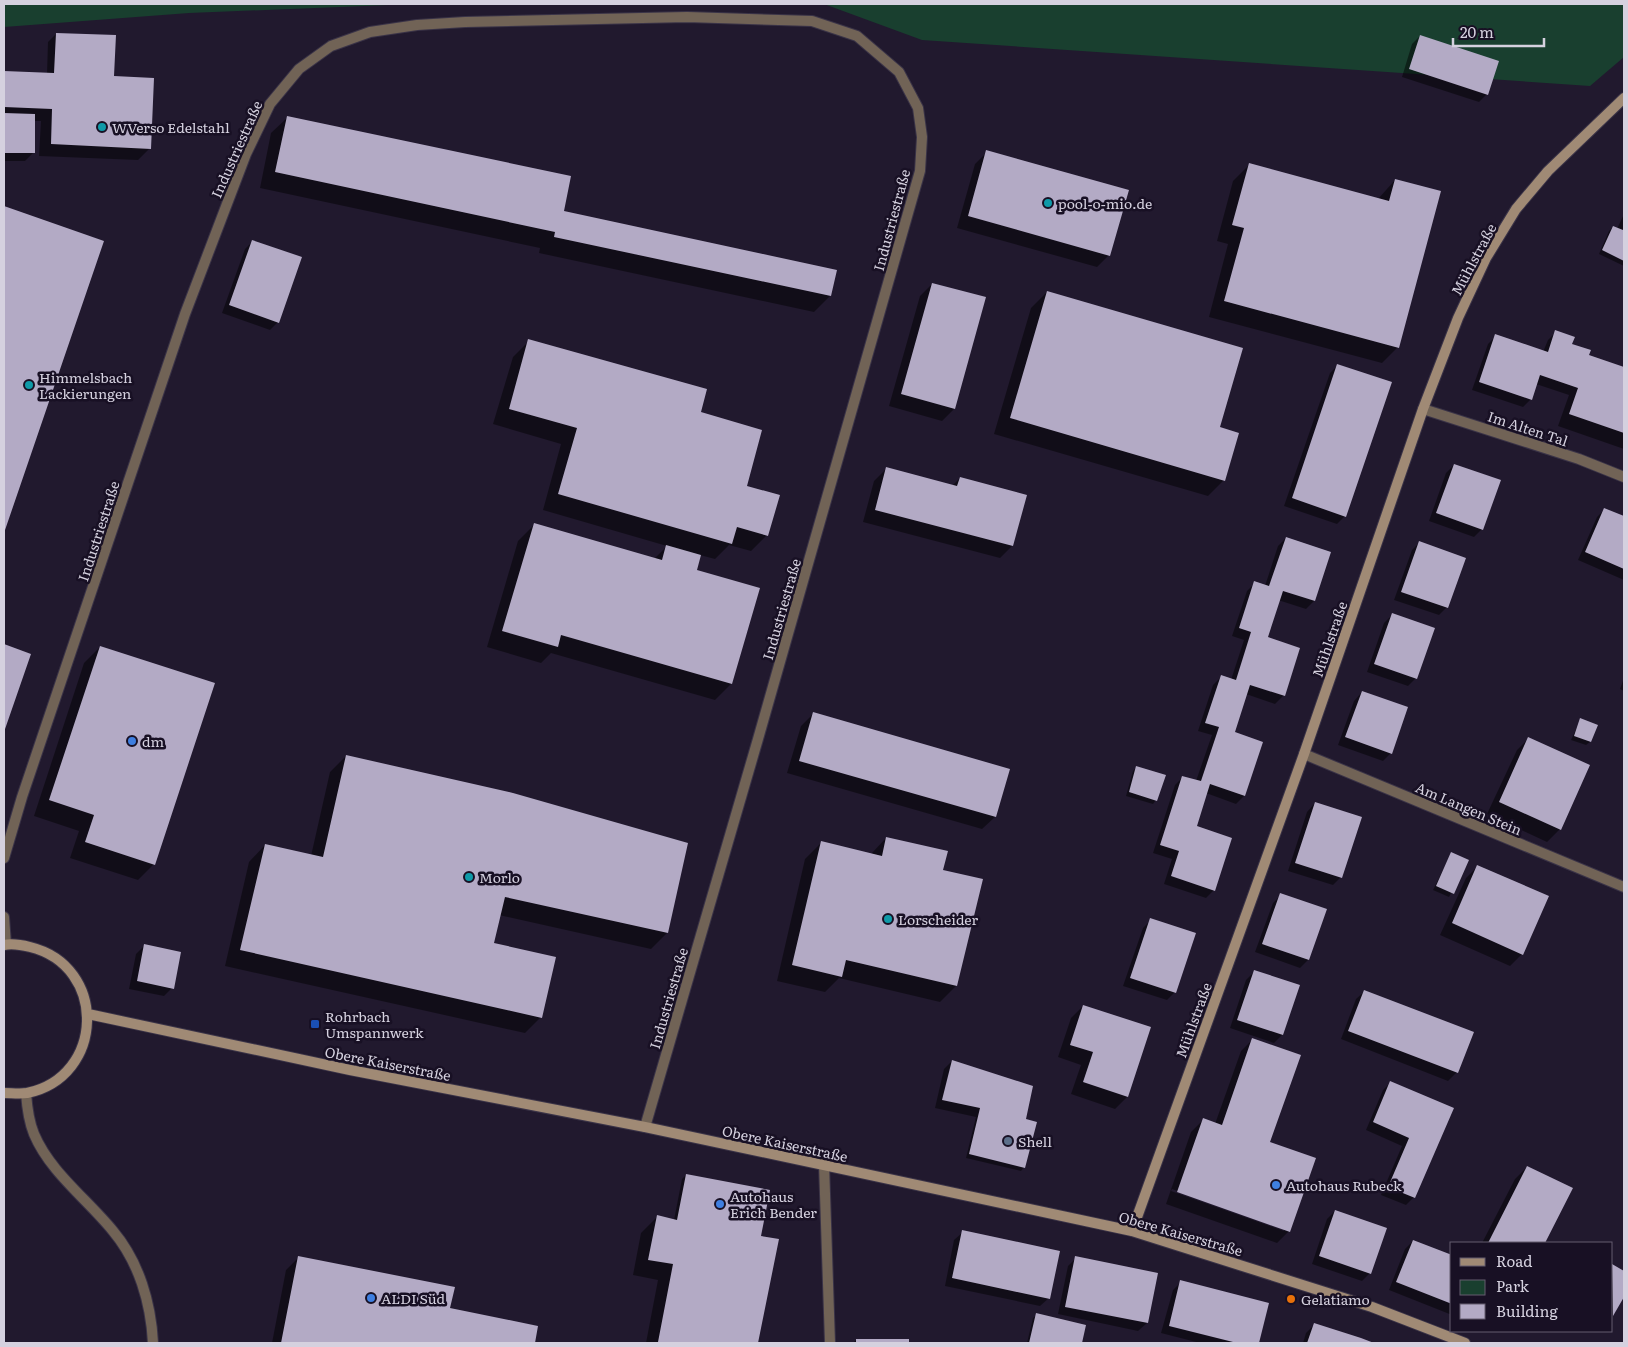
<svg xmlns="http://www.w3.org/2000/svg" width="1628" height="1347" font-family="Literata,serif">
  <style>
    .green { fill: #193f2f }
    .shadow { fill: #0007; fill-rule: evenodd }
    .building { fill: #b3aac5 }
    .lines { fill: none; stroke-linecap: round; stroke-linejoin: round }
    .street-casing { stroke: #3a3347; stroke-width: 12 }
    .secondary-casing { stroke: #3a3347; stroke-width: 12 }
    .street { stroke: #716356; stroke-width: 10 }
    .secondary { stroke: #a08a75; stroke-width: 10 }
    .culture-dot { fill: #0f9aa8; stroke: #181024; stroke-width: 2 }
    .shop-dot { fill: #3f7fe0; stroke: #181024; stroke-width: 2 }
    .transit-dot { fill: #1a4fb4; stroke: #181024; stroke-width: 2 }
    .service-dot { fill: #5c6f8a; stroke: #181024; stroke-width: 2 }
    .food-dot { fill: #e8710a; stroke: #181024; stroke-width: 2 }
    .labels { text-anchor: middle; dominant-baseline: central; stroke-width: 5; stroke-linejoin: round; paint-order: stroke }
    .poi-label { font-size: 14px; fill: #d5d1df; stroke: #181024; text-anchor: start }
    .street-label { font-size: 14px; fill: #d5d1df; stroke: #181024 }
  </style>
  <rect width="100%" height="100%" fill="#21192e"/>
  <path class="green" d="M4,4H413L189,13L4,27Z
    M690,4H1624V57L1590,86L922,40L824,4Z"/>
  <path class="shadow" d="M56,34L113,77L150,148L138,160L39,156L41,121H34L33,153L25,161H4V72L47,74L48,42Z
    M1420,36L1487,94L1479,102L1402,77L1412,44Z
    M288,117L562,212L830,296L814,312L539,253L540,248L260,188L271,133Z
    M987,152L1109,255L1097,267L957,228L975,164Z
    M1249,165L1378,199L1395,180L1398,347L1382,363L1209,317L1228,244L1217,241L1233,181Z
    M4,208L103,241L4,529Z
    M1624,214V266L1599,254L1609,231L1613,227L1617,229Z
    M253,241L278,322L270,330L222,313L245,249Z
    M932,284L985,298L954,409L942,421L889,406L920,296Z
    M1047,292L1219,428L1224,480L1208,496L994,434L1031,308Z
    M1556,332L1588,356L1624,369V449L1558,426L1569,395L1536,384L1531,399L1523,407L1472,390L1488,344L1496,336L1543,352L1548,340Z
    M529,341L699,413L745,486L767,535L751,551L729,545L715,559L700,555L696,571L758,589L731,684L715,700L551,653L541,663L487,647L518,541L534,525L654,559L667,546L543,510L561,444L493,424L513,357Z
    M1338,365L1345,516L1337,524L1284,506L1330,373Z
    M1454,465L1482,529L1474,537L1429,521L1446,473Z
    M886,469L952,486L960,478L1012,546L1000,558L863,522L874,481Z
    M1605,509L1624,518V580L1578,560L1597,517Z
    M1286,538L1330,553L1314,601L1306,609L1278,600L1266,638L1299,648L1283,696L1275,704L1246,694L1233,733L1244,796L1236,804L1206,793L1195,827L1214,890L1206,898L1164,884L1172,859L1153,853L1175,785L1183,777L1196,781L1212,735L1198,731L1213,685L1221,677L1231,680L1244,640L1232,636L1247,591L1255,583L1265,586L1278,546Z
    M1420,542L1447,607L1439,615L1394,600L1412,550Z
    M1392,615L1416,678L1408,686L1367,672L1384,623Z
    M4,645L30,654L4,729Z
    M100,647L154,864L138,880L70,858L79,831L34,816L84,663Z
    M1624,678V691L1620,689Z
    M1362,692L1391,753L1383,761L1338,745L1354,701Z
    M813,714L995,817L982,829L787,773L801,726Z
    M1581,719L1590,742L1586,745L1571,740Z
    M1529,738L1589,766L1560,829L1547,842L1487,814L1517,750Z
    M346,756L667,933L651,949L499,915L493,944L541,1017L525,1033L225,966L249,862L265,845L311,856L330,772Z
    M1137,767L1156,800L1153,804L1126,796L1133,771Z
    M1315,803L1341,877L1333,885L1288,871L1307,812Z
    M886,838L942,871L956,986L940,1002L839,978L825,992L777,981L805,859L821,843L871,854Z
    M1451,854L1468,861L1449,897L1433,890Z
    M1478,866L1522,954L1510,966L1440,935L1466,878Z
    M1281,895L1325,910L1308,960L1300,968L1255,952L1273,903Z
    M1151,920L1175,992L1167,1000L1123,986L1143,928Z
    M144,946L172,988L164,996L129,989L136,954Z
    M1254,972L1298,986L1282,1035L1274,1043L1230,1028L1246,980Z
    M1365,991L1472,1033L1456,1073L1448,1081L1341,1039L1356,999Z
    M1083,1006L1127,1097L1115,1109L1071,1094L1081,1065L1058,1057L1071,1018Z
    M1253,1039L1269,1143L1289,1231L1277,1243L1166,1204L1191,1132L1203,1120L1215,1124L1241,1051ZM1172,1189L1284,1228V1231L1171,1191Z
    M952,1061L1023,1120L1024,1167L1021,1171L966,1158L976,1117L935,1108L944,1069Z
    M1391,1082L1453,1109L1414,1197L1406,1205L1381,1195L1402,1146L1366,1130L1383,1090Z
    M1527,1167L1571,1189L1544,1243H1482L1515,1179Z
    M686,1175L759,1237L777,1240L757,1343H646L658,1280L633,1275L641,1233L657,1217L674,1220L682,1179Z
    M1335,1211L1370,1273L1362,1281L1312,1264L1327,1219Z
    M963,1232L1049,1298L1040,1306L945,1286L954,1240Z
    M1413,1241L1452,1257V1315L1389,1290L1405,1249Z
    M298,1258L449,1309L537,1326L534,1343H272L286,1270Z
    M1076,1258L1147,1323L1138,1331L1058,1314L1068,1266Z
    M1612,1265L1624,1273V1294L1612,1315Z
    M1181,1282L1267,1304L1257,1343H1200L1161,1333L1173,1290Z
    M1037,1315L1085,1326L1081,1343H1027L1033,1318Z
    M1314,1325L1371,1343H1303L1306,1333Z
    M856,1340H908V1343H853Z"/>
  <path class="building" d="M56,33L116,35L114,76L154,78L151,149L51,144L52,109L4,107V71L54,73Z
    M1420,35L1499,61L1488,95L1409,69Z
    M4,113L35,114V153H4Z
    M287,116L571,176L564,211L837,270L831,296L554,237L555,232L275,172Z
    M986,150L1129,190L1110,256L968,216Z
    M1249,163L1389,201L1395,179L1441,191L1399,348L1224,301L1244,228L1232,225Z
    M4,206L104,241L4,533Z
    M1613,226L1623,230L1624,226V261L1602,250Z
    M252,240L302,257L279,323L229,305Z
    M932,283L986,297L955,409L901,394Z
    M1047,291L1243,348L1220,427L1239,433L1225,481L1010,418Z
    M1555,330L1575,337L1572,344L1591,350L1589,355L1624,367V433L1569,414L1578,388L1540,375L1532,400L1479,382L1495,334L1548,352Z
    M528,339L707,389L701,412L762,430L747,486L780,495L768,536L737,527L732,544L558,494L577,428L509,409Z
    M1337,364L1392,382L1346,517L1292,498Z
    M1454,464L1501,480L1483,530L1436,513Z
    M886,467L957,486L960,477L1027,495L1013,546L875,510Z
    M1604,508L1624,516V569L1585,552Z
    M534,523L662,560L666,545L701,555L697,570L760,588L732,684L561,635L558,647L502,631Z
    M1286,537L1331,552L1315,601L1283,591L1268,637L1300,648L1285,696L1250,685L1235,732L1263,742L1245,796L1210,784L1197,826L1232,838L1215,891L1171,876L1179,851L1160,845L1182,776L1201,781L1219,727L1205,723L1221,675L1236,680L1251,632L1239,628L1254,581L1269,586Z
    M1419,541L1466,558L1448,608L1401,592Z
    M1392,613L1435,628L1417,679L1374,664Z
    M4,644L31,654L4,732Z
    M100,646L215,683L155,865L85,842L94,815L49,800Z
    M1362,691L1408,707L1392,754L1345,737Z
    M813,712L1010,769L996,817L799,761Z
    M1580,718L1598,725L1591,742L1574,736Z
    M1528,737L1590,765L1561,830L1499,802Z
    M346,755L513,793L688,843L668,933L505,897L494,943L556,957L542,1018L240,950L265,844L323,857Z
    M1136,766L1166,775L1157,801L1129,792Z
    M1315,802L1362,817L1342,878L1295,863Z
    M886,837L948,851L943,870L983,879L957,986L846,960L842,977L792,965L821,841L882,856Z
    M1451,852L1469,860L1454,894L1436,886Z
    M1477,865L1549,896L1523,955L1452,923Z
    M1280,893L1327,909L1309,960L1262,944Z
    M1150,918L1196,933L1176,993L1130,978Z
    M144,944L181,952L174,989L137,981Z
    M1254,970L1300,985L1283,1035L1237,1020Z
    M1364,990L1474,1032L1458,1073L1348,1031Z
    M1083,1005L1151,1027L1128,1097L1083,1082L1093,1052L1070,1045Z
    M1252,1038L1301,1055L1270,1142L1316,1158L1290,1232L1177,1192L1203,1118L1222,1125Z
    M952,1060L1033,1086L1026,1119L1037,1122L1025,1168L969,1154L980,1108L942,1100Z
    M1390,1081L1454,1108L1415,1198L1388,1187L1409,1138L1373,1122Z
    M1527,1166L1573,1188L1545,1243H1488Z
    M686,1174L770,1190L761,1236L779,1239L758,1343L658,1342L673,1264L648,1260L657,1215L677,1220Z
    M1335,1210L1387,1228L1371,1274L1319,1256Z
    M962,1230L1060,1251L1050,1299L952,1278Z
    M1413,1240L1452,1255V1304L1396,1282Z
    M298,1256L455,1287L450,1308L538,1326L535,1343H281Z
    M1075,1256L1158,1273L1148,1323L1065,1307Z
    M1612,1264L1624,1271V1297L1613,1316Z
    M1180,1280L1269,1303L1259,1343H1237L1169,1326Z
    M1036,1313L1086,1325L1082,1343H1029Z
    M1314,1323L1361,1338L1374,1343H1307Z
    M856,1339H909V1343H856Z"/>
  <g class="lines">
    <defs>
      <path id="street" d="M1423,409L1579,459L1624,477
        M1304,754L1624,887
        M4,858L22,797L185,314L246,154L270,104L299,69L331,46L370,32L417,25L465,22L687,17L812,21L857,36L899,72L918,108L922,137L920,171L758,739L645,1127
        M4,917L6,944
        M26,1093C27,1107 29,1122 34,1134C50,1172 87,1199 113,1231C139,1262 151,1303 153,1343
        M824,1164L830,1343"/>
      <path id="secondary" d="M4,945C13,943 22,945 30,947C108,966 105,1077 27,1093C20,1094 11,1093 4,1093
        M88,1014L350,1070L645,1127L1132,1231L1372,1307L1465,1343
        M1132,1231L1304,754L1423,409L1458,318L1486,258L1516,209L1548,171L1624,98"/>
    </defs>
    <use href="#street" class="street-casing"/>
    <use href="#secondary" class="secondary-casing"/>
    <use href="#street" class="street"/>
    <use href="#secondary" class="secondary"/>
  </g>
  <g class="culture-dot">
    <circle cx="102" cy="127" r="5"/>
    <circle cx="1048" cy="203" r="5"/>
    <circle cx="29" cy="385" r="5"/>
    <circle cx="469" cy="877" r="5"/>
    <circle cx="888" cy="919" r="5"/>
  </g>
  <g class="shop-dot">
    <circle cx="132" cy="741" r="5"/>
    <circle cx="1276" cy="1185" r="5"/>
    <circle cx="720" cy="1204" r="5"/>
    <circle cx="371" cy="1298" r="5"/>
  </g>
  <rect class="transit-dot" x="310" y="1019" width="10" height="10" rx="2.5"/>
  <circle class="service-dot" cx="1008" cy="1141" r="5"/>
  <circle class="food-dot" cx="1291" cy="1299" r="5"/>
  <g class="labels">
    <g class="poi-label">
      <text x="112" y="127">WVerso Edelstahl</text>
      <text x="1058" y="203">pool-o-mio.de</text>
      <text x="39" y="377">Himmelsbach<tspan x="39" dy="16">Lackierungen</tspan></text>
      <text x="142" y="741">dm</text>
      <text x="479" y="877">Morlo</text>
      <text x="898" y="919">Lorscheider</text>
      <text x="325" y="1016">Rohrbach<tspan x="325" dy="16">Umspannwerk</tspan></text>
      <text x="1018" y="1141">Shell</text>
      <text x="1286" y="1185">Autohaus Rubeck</text>
      <text x="730" y="1196">Autohaus<tspan x="730" dy="16">Erich Bender</tspan></text>
      <text x="381" y="1298">ALDI Süd</text>
      <text x="1301" y="1299">Gelatiamo</text>
    </g>
    <g class="street-label">
      <text transform="translate(236 149) rotate(-66)">Industriestraße</text>
      <text transform="translate(891 220) rotate(-75)">Industriestraße</text>
      <text transform="translate(1473 259) rotate(-62)">Mühlstraße</text>
      <text transform="translate(1528 428) rotate(18)">Im Alten Tal</text>
      <text transform="translate(98 531) rotate(-72)">Industriestraße</text>
      <text transform="translate(781 609) rotate(-74)">Industriestraße</text>
      <text transform="translate(1329 639) rotate(-71)">Mühlstraße</text>
      <text transform="translate(1469 808) rotate(23)">Am Langen Stein</text>
      <text transform="translate(668 998) rotate(-74)">Industriestraße</text>
      <text transform="translate(1193 1020) rotate(-70)">Mühlstraße</text>
      <text transform="translate(388 1063) rotate(11)">Obere Kaiserstraße</text>
      <text transform="translate(785 1143) rotate(12)">Obere Kaiserstraße</text>
      <text transform="translate(1181 1233) rotate(16)">Obere Kaiserstraße</text>
    </g>
  </g>
  <rect width="1628" height="1347" fill="none" stroke="#d5d1df" stroke-width="10"/>
  <rect x="1450" y="1242" width="162" height="90" fill="#181024" stroke="#645d6f"/>
  <rect x="1460" y="1258" width="25" height="8" fill="#a08a75" stroke="#645d6f"/>
  <text x="1496" y="1267" font-size="15" fill="#d5d1df">Road</text>
  <rect x="1460" y="1280" width="25" height="15" fill="#193f2f" stroke="#645d6f"/>
  <text x="1496" y="1292" font-size="15" fill="#d5d1df">Park</text>
  <rect x="1460" y="1304" width="25" height="15" fill="#b3aac5" stroke="#645d6f"/>
  <text x="1496" y="1317" font-size="15" fill="#d5d1df">Building</text>
  <path d="M1453 38v8h91v-8" fill="none" stroke="#d5d1df" stroke-width="2.5"/>
  <text x="1460" y="38" font-size="15" fill="#d5d1df" stroke="#181024" stroke-width="4" paint-order="stroke">20 m</text>
</svg>
